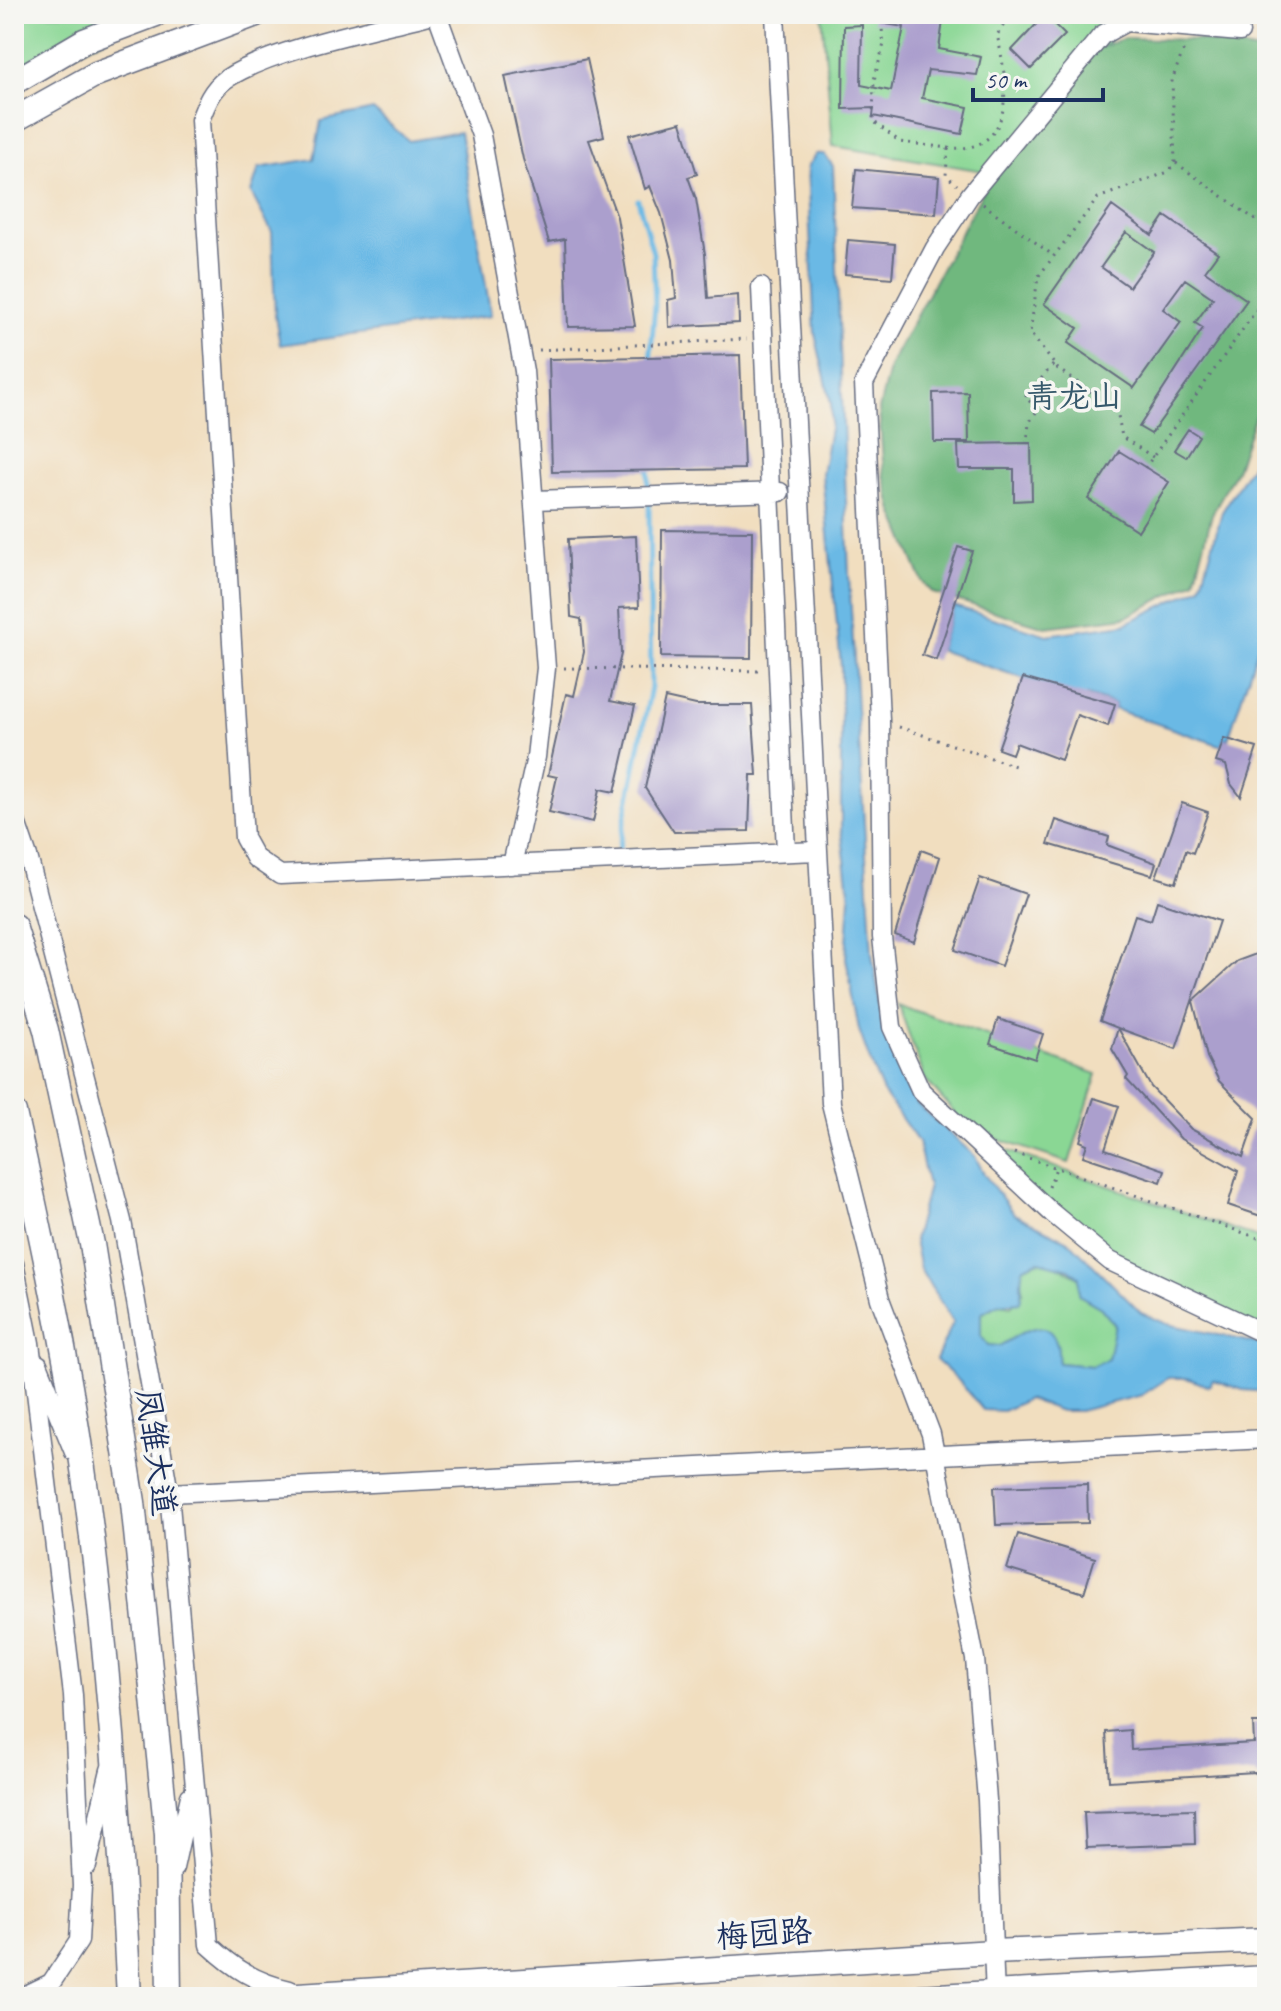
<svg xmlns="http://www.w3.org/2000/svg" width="1281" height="2011" font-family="Caveat,'LXGW WenKai TC',sans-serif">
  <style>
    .green { fill: #8ad794; stroke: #528379; stroke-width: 2 }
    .forest { fill: #6fb87e; stroke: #45746e; stroke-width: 2 }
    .water { fill: #6ab9e5; stroke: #4274a2; stroke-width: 2; fill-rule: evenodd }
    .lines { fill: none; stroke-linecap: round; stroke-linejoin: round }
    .stream { stroke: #6ab9e5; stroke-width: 5 }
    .building { fill: #ab9fcd; fill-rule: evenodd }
    .minor-casing { stroke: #666c80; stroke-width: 21 }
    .major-casing { stroke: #666c80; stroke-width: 27 }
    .path { stroke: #666c80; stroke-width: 3; stroke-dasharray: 2 6; stroke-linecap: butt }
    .minor { stroke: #fff; stroke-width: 18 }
    .major { stroke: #fff; stroke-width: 24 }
    .labels { text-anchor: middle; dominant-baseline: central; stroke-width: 7; stroke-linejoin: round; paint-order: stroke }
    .park-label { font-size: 32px; fill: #37596c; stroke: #f6f6f2 }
    .street-label { font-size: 32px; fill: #1b2f5e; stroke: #f6f6f2 }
  </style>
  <rect width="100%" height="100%" fill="#f6f6f2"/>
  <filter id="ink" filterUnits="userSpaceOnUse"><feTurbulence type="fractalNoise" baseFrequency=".0125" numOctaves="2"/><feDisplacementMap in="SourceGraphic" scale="16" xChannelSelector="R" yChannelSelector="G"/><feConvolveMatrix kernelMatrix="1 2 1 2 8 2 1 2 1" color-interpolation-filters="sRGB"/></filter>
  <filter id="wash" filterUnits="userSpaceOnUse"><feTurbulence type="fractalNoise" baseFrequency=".006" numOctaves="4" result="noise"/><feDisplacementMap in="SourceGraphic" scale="32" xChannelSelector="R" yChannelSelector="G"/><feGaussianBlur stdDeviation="1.8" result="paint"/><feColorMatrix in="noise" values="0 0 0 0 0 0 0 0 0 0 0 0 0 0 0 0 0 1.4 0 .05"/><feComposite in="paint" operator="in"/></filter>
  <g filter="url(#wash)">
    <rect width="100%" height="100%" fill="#f1debf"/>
    <path class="green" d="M14,14H156L14,82Z
      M822,14H1176L1173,26L1126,22L989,172L833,146Z
      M898,1004L1097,1074L1069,1163L969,1130L925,1079Z
      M971,1138L1267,1241V1335L1110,1261Z
      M1039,1261L1054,1264L1079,1277V1295L1101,1308L1115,1325L1109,1359L1092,1366L1059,1363C1057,1356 1059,1349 1056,1343C1044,1313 1015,1338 999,1346L988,1345L981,1336V1313L999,1304L1011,1306L1023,1292L1019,1276L1024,1267Z"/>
    <path class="forest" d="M1125,38L1199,40L1259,51L1267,57V382L1236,470L1212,514L1195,581L1126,617L1045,627L933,593L922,581L893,511L884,475L879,409L890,365L985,187L1098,48Z"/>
    <path class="water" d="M373,110L409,141L460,132L491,316L280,345L275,316L272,232L251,193L259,168L314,159L321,121Z
      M816,154H824L833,166L849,576L872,954L885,1034L905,1085L917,1104L975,1156L984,1174L1014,1214L1070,1242L1141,1313L1167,1324L1265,1345L1267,1392L1243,1390L1213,1380L1209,1386L1186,1378H1168L1142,1395L1079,1411H1061L1027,1399L1003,1411L983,1410L959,1381L936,1360L953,1322L920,1269L914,1240L928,1186L918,1142L883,1092L873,1069L859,1030L846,958L850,898L841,829V666L822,474L831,423V403L815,334L807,167ZM1039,1261L1069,1269L1079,1277V1295L1101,1308L1115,1325L1108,1359L1092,1366L1059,1363C1057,1356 1059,1350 1057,1344C1046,1310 1015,1338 999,1346L988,1345L981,1336V1313L999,1304L1020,1302C1024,1289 1018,1279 1024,1267Z
      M1267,410V637L1264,629L1228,739L1224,738L1222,746L1114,709L1115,704L1087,695L1085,699L939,650L954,606L1047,635L1125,624L1201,587L1222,512L1252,464Z"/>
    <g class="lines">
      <path class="stream" d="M638,200L653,253L655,305L650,363
        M648,465V491
        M618,853L651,687L649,501"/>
    </g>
    <g id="blocks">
      <path class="building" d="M873,14H944L939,49L981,57L977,75L928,70L922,98L968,107L962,134L873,116L874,108L843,109L844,26L862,25L861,85L891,91L904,27L873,22Z
        M1045,15L1065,35L1031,69L1012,50Z
        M587,59L604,136L589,140L617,217L635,326L568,327L565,239L549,242L523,159L505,76Z
        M681,122L697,174L688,177L696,199L705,254L708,298L738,295L739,323L669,327L668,300L676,298L673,260L661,213L650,186L645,189L629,135Z
        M856,169L939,177L936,214L852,208Z
        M1112,206L1152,235L1165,216L1218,253L1205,271L1247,300L1151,434L1139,427L1203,328L1195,323L1213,298L1185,279L1163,309L1181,322L1134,388L1068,343L1078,328L1044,304ZM1126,232L1154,252L1129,287L1101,267Z
        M848,240L895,244L892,278L845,274Z
        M740,355L744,469L552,472L549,359Z
        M968,392L969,442H934L933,393Z
        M1188,429L1199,436L1186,457L1174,450Z
        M1031,443L1032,500L1014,501V469H959L958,444Z
        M1119,451L1169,482L1138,531L1088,499Z
        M662,530L752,531L751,658L661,657Z
        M636,536L639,607L619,608L621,654L610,701L635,706L615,792L600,789L593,822L549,812L557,777L548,775L566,694L574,696L584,652L581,619L571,617L568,539Z
        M958,547L972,551L936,660L922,655Z
        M1023,678L1115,704L1108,726L1077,715L1061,760L1016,743L1012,754L998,749Z
        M665,698L696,705H752L757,775H751L749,831L674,832L645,788Z
        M1224,738L1257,748L1241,797L1231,784L1226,765L1216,762Z
        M1182,803L1208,812L1193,853L1186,850L1176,883L1156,877Z
        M1056,820L1109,837L1107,845L1156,863L1152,875L1048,844Z
        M921,850L940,857L914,942L895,935Z
        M980,878L1026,894L1001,966L955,950Z
        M1157,901L1219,921L1176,1049L1118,1028L1151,1087L1191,1129L1243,1157L1256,1118L1219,1081L1207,1057L1193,1001L1237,961L1267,950V1218L1228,1205L1238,1171L1181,1139L1126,1079L1128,1076L1112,1049L1118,1028L1100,1021L1135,915L1151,920Z
        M998,1019L1043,1034L1035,1059L990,1044Z
        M1094,1098L1119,1106L1105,1149L1165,1170L1161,1182L1083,1156L1087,1144L1080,1141Z
        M1087,1484L1088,1523L996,1525L994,1487Z
        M1018,1534L1095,1558L1084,1593L1007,1569Z
        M1253,1723H1267V1775H1256L1255,1772L1109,1781L1106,1732L1130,1730L1131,1750L1254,1743Z
        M1194,1809L1195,1844L1086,1848L1084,1812Z"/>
    </g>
  </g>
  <g filter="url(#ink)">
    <use href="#blocks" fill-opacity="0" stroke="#666c80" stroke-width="2"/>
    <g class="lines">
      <defs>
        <path id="minor" d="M433,14C376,29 273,48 226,79C212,89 206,104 200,120L244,838L255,858L280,875L817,851
          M437,14L481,135L524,371L546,668L536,757L512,865
          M775,14L831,1103L880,1299L931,1434L975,1659L987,1800L995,1997
          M1240,32L1126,22L1102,35L970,195L935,248L864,383L880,720L882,937L892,1027L921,1091L1052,1213L1110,1261L1267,1335
          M761,287L786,852
          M534,500L780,492
          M14,816L29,860L122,1221L169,1493L209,1945C235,1969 255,1982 290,1990
          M14,1263L30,1343L73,1695L82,1886L79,1941L51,1983L22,1997
          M38,1364L74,1452
          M169,1493L1267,1439
          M87,1866L110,1770
          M174,1868L190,1796"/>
        <path id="major" d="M14,82L84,41L156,14
          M14,120L96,74L256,14
          M14,926L46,1030L92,1244L133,1502L167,1835L169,1997
          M14,1113C41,1233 67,1354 84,1476C108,1649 120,1823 129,1997
          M266,1997L993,1952L1267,1940
          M920,1997L1267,1978"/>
      </defs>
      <use href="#minor" class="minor-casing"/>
      <use href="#major" class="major-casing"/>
      <path class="path" d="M880,14L884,44L874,80L873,121L900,142L948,148L946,175L957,185
        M1255,31L1267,30
        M948,148C1016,154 1009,83 997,35L1011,14
        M1176,163L1267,228
        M983,204L1054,256
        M539,350L747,339
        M1027,444L1029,423L1038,409L1025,397L1054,364
        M1153,457L1122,437L1117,410L1058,369L1030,333L1038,277L1098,198L1168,172L1175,162L1172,80L1185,46
        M1145,468L1267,295
        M564,668L760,671
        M899,727L1018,767
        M1014,1153L1267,1241
        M1049,1187L1056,1168"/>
      <use href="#minor" class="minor"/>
      <use href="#major" class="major"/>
    </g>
  </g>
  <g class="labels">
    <g class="park-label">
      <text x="1074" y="396">青龙山</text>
    </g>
    <g class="street-label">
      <text transform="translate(156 1452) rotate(82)">凤雏大道</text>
      <text transform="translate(764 1934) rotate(-4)">梅园路</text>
    </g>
  </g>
  <rect width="1281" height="2011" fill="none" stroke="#f6f6f2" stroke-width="48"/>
  <path d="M973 88v12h130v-12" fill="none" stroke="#1b2f5e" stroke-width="4"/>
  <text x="985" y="88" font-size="24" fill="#1b2f5e" stroke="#f6f6f2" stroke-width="6" paint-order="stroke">50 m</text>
</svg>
